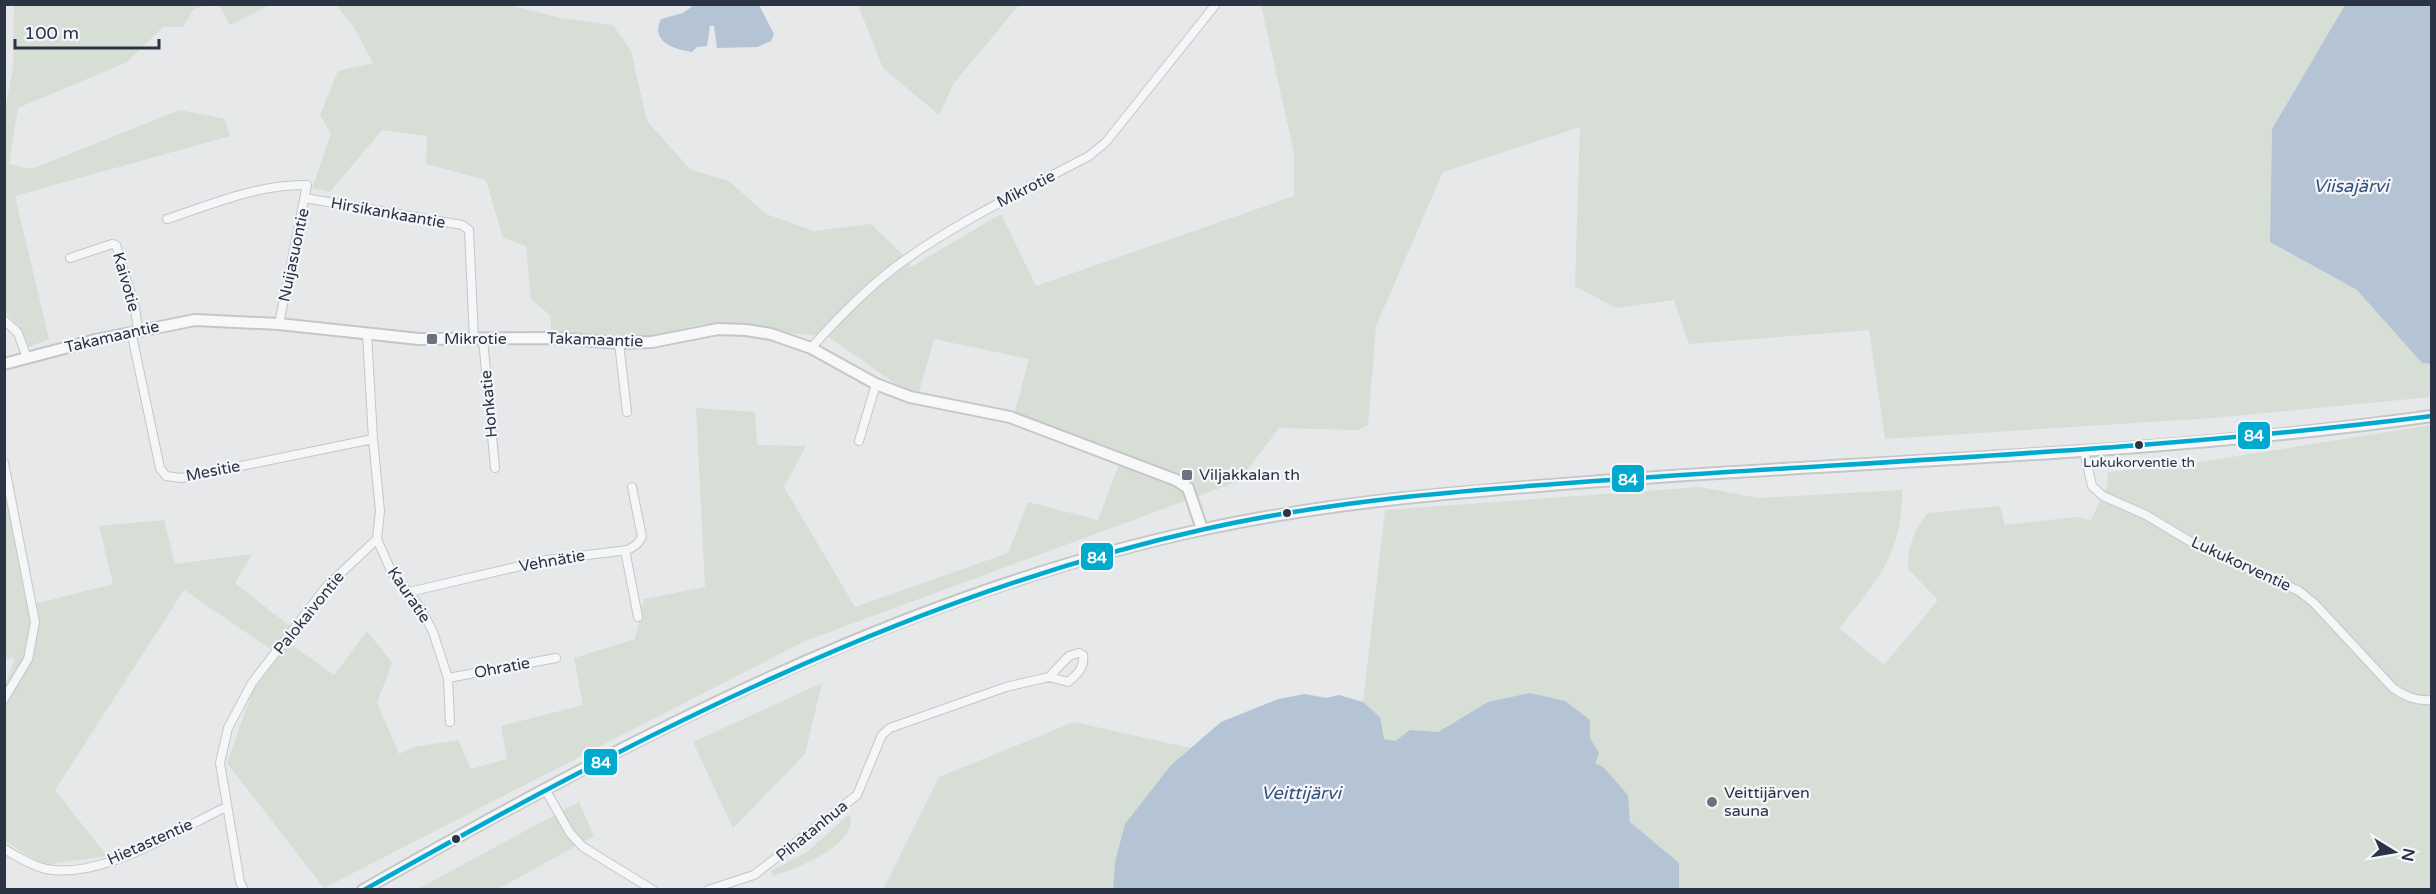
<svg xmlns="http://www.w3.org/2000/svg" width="2436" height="894" font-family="'Varela Round',sans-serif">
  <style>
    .green { fill: #d6ded6 }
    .water { fill: #b4c4d5 }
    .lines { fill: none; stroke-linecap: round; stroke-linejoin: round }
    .street-casing { stroke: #c4c6c8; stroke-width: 10 }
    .secondary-casing { stroke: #c4c6c8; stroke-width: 14 }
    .street { stroke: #f5f6f7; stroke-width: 8 }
    .secondary { stroke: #f8f8f8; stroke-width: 10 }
    .bus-1-casing { stroke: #f4f6f9; stroke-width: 9 }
    .bus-1 { stroke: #00a9ce; stroke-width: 4.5 }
    .poi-dot { fill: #6c737f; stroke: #f4f6f9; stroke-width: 2 }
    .bus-dot { fill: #2b3445; stroke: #f4f6f9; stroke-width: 2 }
    .labels { text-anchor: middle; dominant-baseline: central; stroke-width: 4.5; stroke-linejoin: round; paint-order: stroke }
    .bus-label { font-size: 14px; fill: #2b3445; stroke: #f4f6f9 }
    .street-label { font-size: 16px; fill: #2b3445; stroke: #f4f6f9 }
    .poi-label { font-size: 16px; fill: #2b3445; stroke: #f4f6f9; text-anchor: start }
    .water-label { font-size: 18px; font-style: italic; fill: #34527a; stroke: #f4f6f9 }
    .line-badge { stroke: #f4f6f9; stroke-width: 2 }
    .badge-label { font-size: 16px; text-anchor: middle; font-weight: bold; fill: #fff }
  </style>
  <rect width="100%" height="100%" fill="#e6e8ea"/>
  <path class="green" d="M14,5H206L194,9L183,27H163L127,62L18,108L9,164L32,169L180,110L225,119L230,136L15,196L49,339L29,347L20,327L4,311V115L13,69Z
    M219,5H270L230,25Z
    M336,5H509L560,18L613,25L631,51L647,121L691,170L729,181L766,214L814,231L871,224L901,253L911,267L1001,214L1036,286L1294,196V153L1261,5H2345L2272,129L2270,242L2357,290L2422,363L2431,364V397L2213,418L1885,439L1869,330L1689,344L1674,300L1616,308L1575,286L1580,127L1443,172L1376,326L1368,425L1359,430L1279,428L1239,481L805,641L324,888L227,763L252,692L279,655L184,590L55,790L107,856L43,865L5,841V685L15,658L5,659L4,490L27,606L113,584L99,526L164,520L175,564L252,554L235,583L296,631L289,643L334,675L367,631L392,663L377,703L399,754L415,747L458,740L471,769L507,759L501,726L583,705L574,658L635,639L644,599L705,587L696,408L755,412L757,445L806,446L784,487L855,607L1008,553L1028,502L1098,520L1121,459L1012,422L1029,359L934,339L917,399L829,337L702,324L637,339L551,332V316L531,299L526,246L503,238L486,180L426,164L427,136L382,130L330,192L312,188L331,134L320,115L338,71L373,63L353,26Z
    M858,5H1019L954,83L939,115L883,68Z
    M2431,425V889H1679V863L1630,822L1628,795L1594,763L1599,753L1590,738V720L1530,693L1488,702L1438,732L1410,730L1395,741L1384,739L1380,717L1363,702L1385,510L1700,487L1759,498L1902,490C1903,553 1877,582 1839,628L1884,665L1938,600L1908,569C1907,548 1914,529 1928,513L2000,506L2005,525L2075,517L2091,520L2107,487L2108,472L2195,463Z
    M822,683L805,754L733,828L693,742Z
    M1074,722L1190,748L1171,765L1115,862L1113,889L883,890L939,777Z
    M579,802L594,836L498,889L416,890Z
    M847,816H851C855,847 797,868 774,876L771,871L807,852Z"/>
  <path class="water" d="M759,5L774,34L771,41L757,47L717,48L714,26H710L707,46L697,47L692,52C674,49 650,42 661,19L683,13L694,5Z
    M2345,5H2431V364L2422,363L2357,290L2270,242L2272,129Z
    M1530,693L1565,701L1590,720V738L1599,753L1595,763L1603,767L1628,795L1630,822L1679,863V889H1113L1115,862L1125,824L1171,765L1221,722L1278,699L1305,694L1326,698L1339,695L1363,702L1380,717L1384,739L1395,741L1410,730L1438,732L1488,702Z"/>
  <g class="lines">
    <defs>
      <path id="street" d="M305,198L462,225L469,230L474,339
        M167,219C212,204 259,184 307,185L279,324
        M70,258L112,244L116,245L135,308L138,330
        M4,320L18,333L27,358
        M131,331L160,468L166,476L182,478L373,439
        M483,339L495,468
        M619,343L627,412
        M811,348C837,319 863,292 894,268C954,223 1023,191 1089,156L1106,142L1216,4
        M859,441L876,384
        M2084,451L2092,486L2103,496L2146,515L2196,545L2299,591L2314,603L2393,688C2406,697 2416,701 2432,700
        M4,463L35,622L28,659L4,699
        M377,539L391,571L420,607L433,632L448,678L450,722
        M625,550L638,617
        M409,592L546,560L628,550L637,544L642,537L632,487
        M448,678L556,658
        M545,789L570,833L583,847L653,890
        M4,849C17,856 31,866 46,869C101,880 176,831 226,807
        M244,890L240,882L220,763L228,728L252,683L326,587L377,539L380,511L373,439L367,334
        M708,890L754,875L857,795L882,735L890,728L1006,687L1049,677L1069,656L1079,653L1083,655C1085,667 1077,675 1068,682L1049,677"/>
      <path id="secondary" d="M4,364L95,340L195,320L279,324L419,339L556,338L619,343L652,342L718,329L746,330L771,334L811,348L876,384L910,397L1010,417L1176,480L1188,488L1202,529
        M363,890C625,741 909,591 1205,529C1335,501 1470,491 1602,481C1878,460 2156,455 2432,416"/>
    </defs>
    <use href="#street" class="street-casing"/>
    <use href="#secondary" class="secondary-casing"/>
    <use href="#street" class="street"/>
    <use href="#secondary" class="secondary"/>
    <defs>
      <path id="bus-1" d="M364,890C631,740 904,596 1205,529C1356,495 1513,487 1667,476C1922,459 2177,448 2432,416"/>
    </defs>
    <use href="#bus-1" class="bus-1-casing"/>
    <use href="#bus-1" class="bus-1"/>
  </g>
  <g class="poi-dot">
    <rect x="426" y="333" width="12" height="12" rx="3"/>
    <rect x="1181" y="469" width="12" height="12" rx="3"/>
    <circle cx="1712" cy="802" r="6"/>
  </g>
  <g class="bus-dot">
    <circle cx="2139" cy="445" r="5"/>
    <circle cx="1287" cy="513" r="5"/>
    <circle cx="456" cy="839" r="5"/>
  </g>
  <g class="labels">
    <g class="bus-label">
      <text x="2139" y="462">Lukukorventie th</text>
    </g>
    <g class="street-label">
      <text transform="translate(1026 189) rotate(-27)">Mikrotie</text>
      <text transform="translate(388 213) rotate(10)">Hirsikankaantie</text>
      <text transform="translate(294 255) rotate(-78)">Nuijasuontie</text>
      <text transform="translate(126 282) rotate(74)">Kaivotie</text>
      <text transform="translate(112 337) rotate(-13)">Takamaantie</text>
      <text transform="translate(595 340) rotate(2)">Takamaantie</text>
      <text transform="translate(489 404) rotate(-95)">Honkatie</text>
      <text transform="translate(213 471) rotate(-11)">Mesitie</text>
      <text transform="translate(552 561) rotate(-10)">Vehnätie</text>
      <text transform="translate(2241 564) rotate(25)">Lukukorventie</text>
      <text transform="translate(409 595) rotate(56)">Kauratie</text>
      <text transform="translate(309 613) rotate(-51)">Palokaivontie</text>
      <text transform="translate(502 668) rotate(-11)">Ohratie</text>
      <text transform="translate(812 831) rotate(-39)">Pihatanhua</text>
      <text transform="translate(150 842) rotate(-24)">Hietastentie</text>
    </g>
    <g class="poi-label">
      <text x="444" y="339">Mikrotie</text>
      <text x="1199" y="475">Viljakkalan th</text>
      <text x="1724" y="793">Veittijärven<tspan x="1724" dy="18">sauna</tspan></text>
    </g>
    <g class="water-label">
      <text x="2351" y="186">Viisajärvi</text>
      <text x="1301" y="793">Veittijärvi</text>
    </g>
  </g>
  <g class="line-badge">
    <rect x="2237" y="421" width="34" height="29" rx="6" fill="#00a9ce"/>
    <rect x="1611" y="464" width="34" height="29" rx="6" fill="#00a9ce"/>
    <rect x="1080" y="542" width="34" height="29" rx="6" fill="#00a9ce"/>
    <rect x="583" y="748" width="35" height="28" rx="6" fill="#00a9ce"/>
  </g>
  <g class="badge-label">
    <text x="2254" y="441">84</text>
    <text x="1628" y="485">84</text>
    <text x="1097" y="563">84</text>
    <text x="601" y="768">84</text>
  </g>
  <rect width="2436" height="894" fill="none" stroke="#2b3445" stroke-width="12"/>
  <g transform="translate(2394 852) rotate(101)" stroke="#f4f6f9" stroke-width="4.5" paint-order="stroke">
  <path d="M0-4.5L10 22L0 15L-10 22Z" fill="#2b3445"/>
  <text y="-9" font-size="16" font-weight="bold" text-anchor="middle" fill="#2b3445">N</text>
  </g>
  <path d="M15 39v9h144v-9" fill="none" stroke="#2b3445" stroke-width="3"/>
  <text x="24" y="39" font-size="18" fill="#2b3445" stroke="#f4f6f9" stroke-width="4.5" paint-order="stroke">100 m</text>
</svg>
